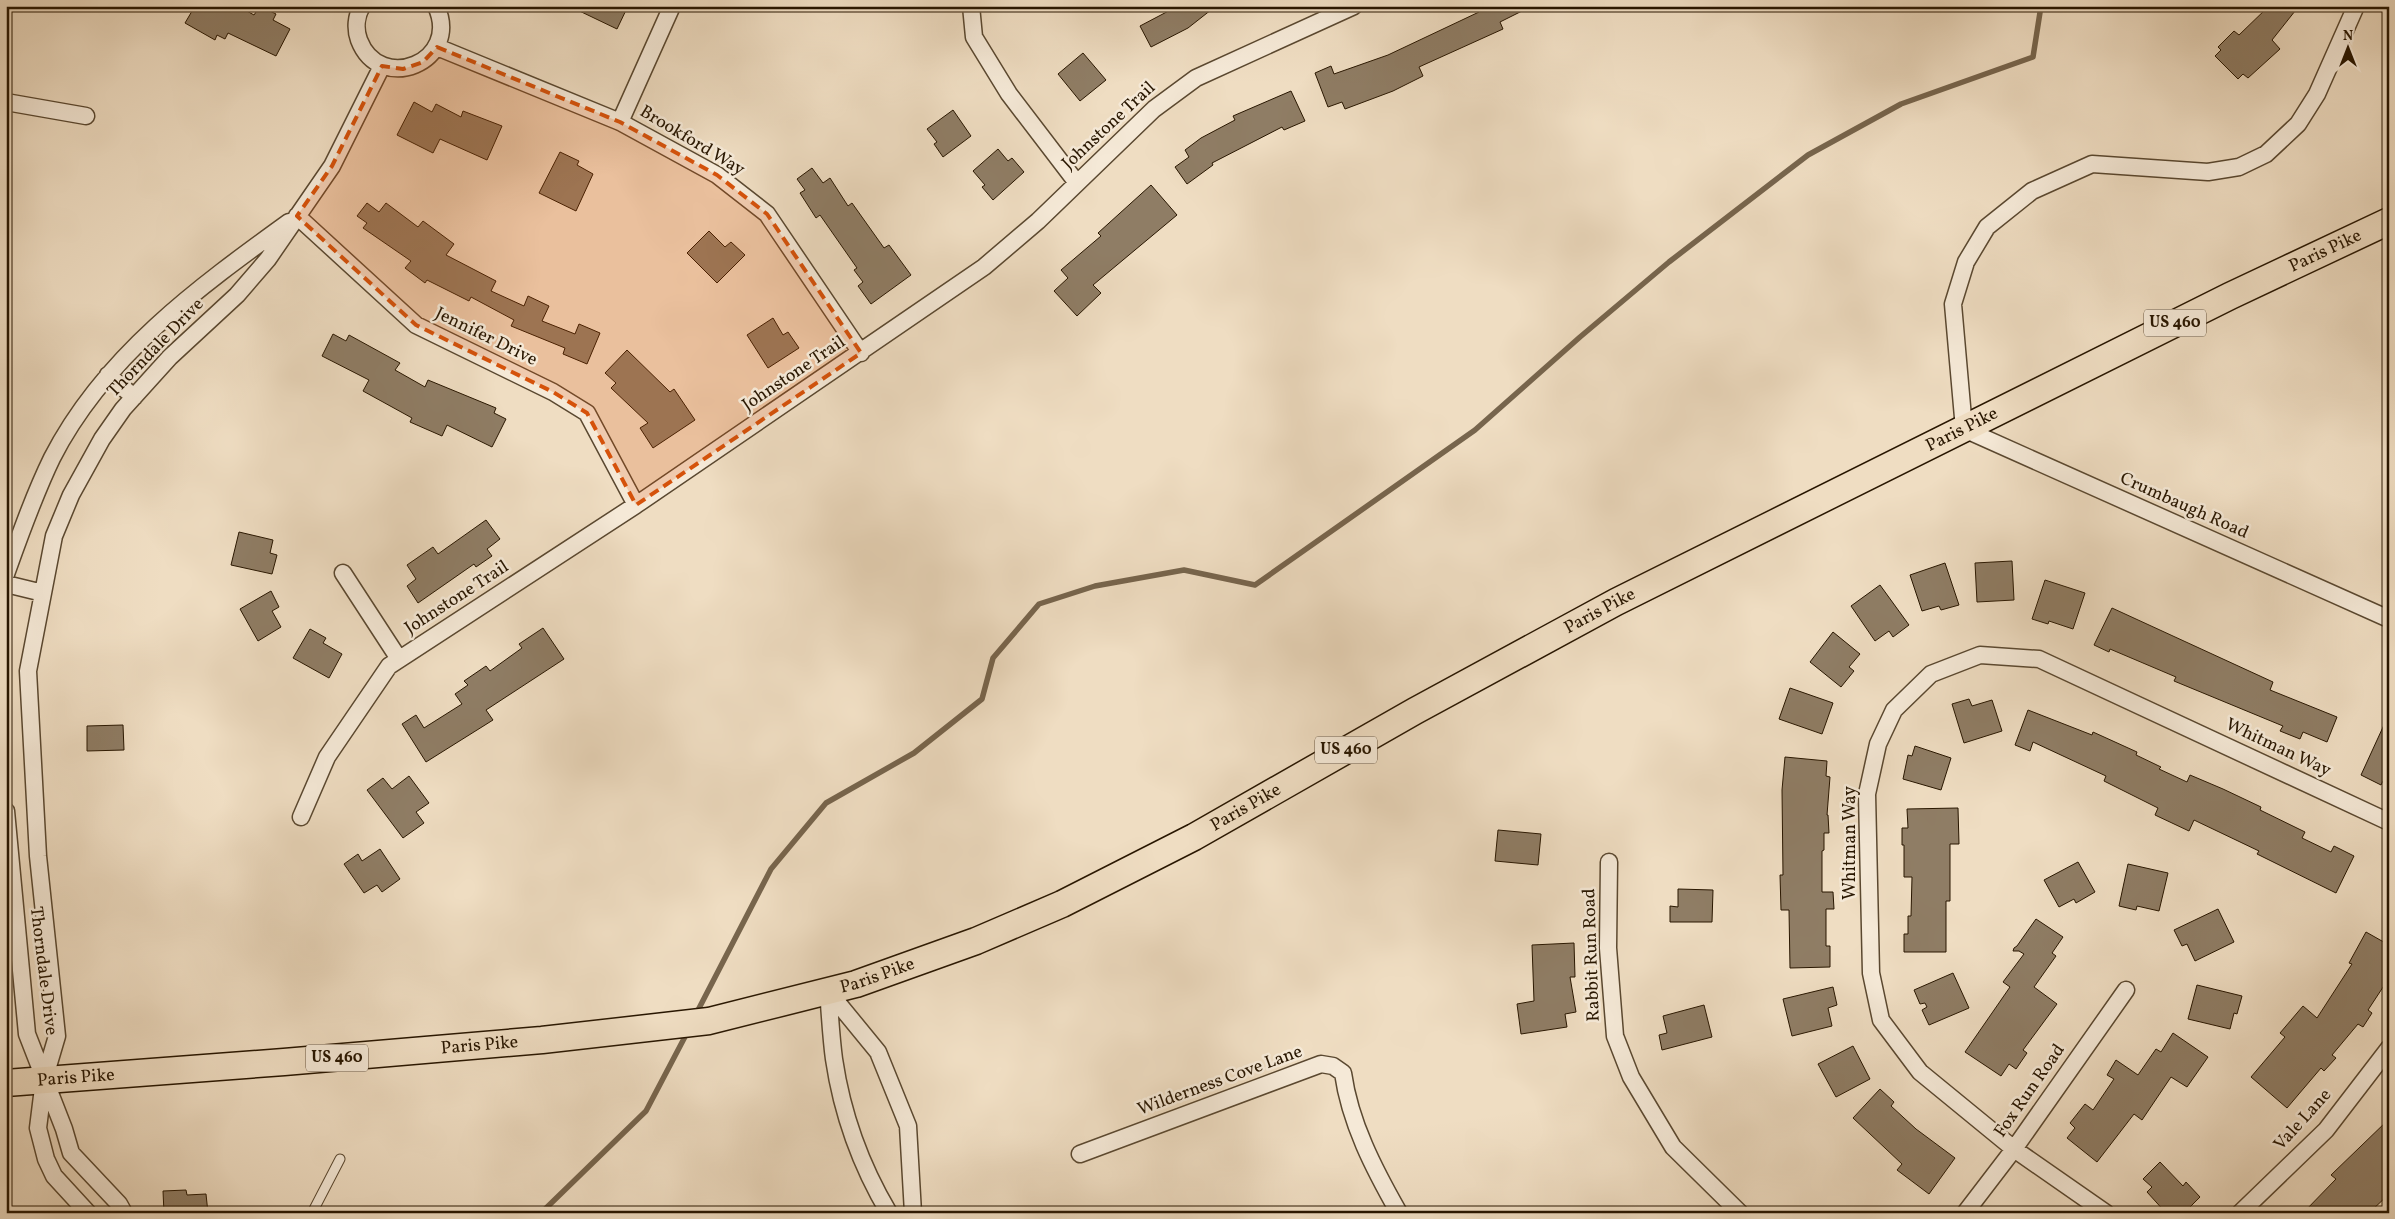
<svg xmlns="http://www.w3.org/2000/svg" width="2395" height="1219" font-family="Vollkorn,serif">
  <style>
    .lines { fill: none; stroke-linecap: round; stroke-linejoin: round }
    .stream { stroke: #77654d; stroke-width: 5.5 }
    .building { fill: #8f7d65; stroke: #281600 }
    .lane-casing { stroke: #5a4830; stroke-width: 11 }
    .street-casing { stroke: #5a4830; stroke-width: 19 }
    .primary-casing { stroke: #281600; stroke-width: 29 }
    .lane { stroke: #f5e9d7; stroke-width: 9 }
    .street { stroke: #f5e9d7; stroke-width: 16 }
    .primary { stroke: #efddc2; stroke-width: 26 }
    .marked { fill: #d5520b; fill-opacity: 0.2; stroke: #d5520b; stroke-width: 4; stroke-dasharray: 10 6; stroke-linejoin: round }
    .labels { text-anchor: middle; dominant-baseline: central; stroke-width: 5; stroke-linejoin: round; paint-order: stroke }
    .shield { fill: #f5e9d7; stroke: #665540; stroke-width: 1 }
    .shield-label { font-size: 16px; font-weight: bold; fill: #281600 }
    .street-label { font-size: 18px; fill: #281600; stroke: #f5e9d7 }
  </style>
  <rect width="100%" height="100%" fill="#efddc2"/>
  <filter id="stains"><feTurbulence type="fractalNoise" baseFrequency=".004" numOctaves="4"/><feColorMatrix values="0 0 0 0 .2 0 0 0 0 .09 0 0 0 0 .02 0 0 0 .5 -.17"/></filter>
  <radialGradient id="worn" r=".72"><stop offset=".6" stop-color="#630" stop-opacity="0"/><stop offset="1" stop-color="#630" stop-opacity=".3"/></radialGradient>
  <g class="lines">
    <path class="stream" d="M695,1016L771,869L826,803L914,753L982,699L993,658L1039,604L1095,586L1184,570L1255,585L1475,430L1580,337L1669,262L1808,155L1901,104L2033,57L2041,6
      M541,1213L646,1111L688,1031"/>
  </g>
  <path class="building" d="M195,6H238L254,15L260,6L276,14L273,20L290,29L276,56L228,33L225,39L217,35L215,40L185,23Z
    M569,6H628L617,29Z
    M1178,6H1216L1188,28L1151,47L1140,26Z
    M1476,6H1532L1500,22L1503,29L1419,67L1423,76L1393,91L1345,109L1342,102L1328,107L1315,73L1331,66L1334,74L1388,55L1479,12Z
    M2269,6H2299L2272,40L2280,49L2248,78L2243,74L2238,79L2215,56L2221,50L2218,47L2234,31L2239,35Z
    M1083,53L1106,80L1080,101L1058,74Z
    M1291,91L1305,121L1284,130L1282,127L1212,163L1213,165L1187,184L1175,167L1189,157L1185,150L1201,138L1235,120L1233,116Z
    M414,102L432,112L436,104L461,117L463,111L502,126L487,160L440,139L433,153L397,135Z
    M953,110L971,136L943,157L934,144L937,142L927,129Z
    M998,149L1008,161L1012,158L1024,172L993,200L982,187L985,185L973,171Z
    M560,152L579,161L577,165L593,174L576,211L539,193Z
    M812,168L823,183L830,178L848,206L852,203L884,248L889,245L911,275L871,304L858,286L863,282L854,270L857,268L820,215L816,218L800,193L805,190L797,179Z
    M1151,185L1177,215L1093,285L1101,293L1077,316L1054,291L1068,278L1061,270L1101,236L1098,233Z
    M367,203L379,212L386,203L418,227L423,221L454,244L446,255L496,281L491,291L524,306L528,296L549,306L542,321L575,334L579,324L600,333L587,364L563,354L565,348L511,326L514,320L471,297L469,301L427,280L425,283L405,268L411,261L363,228L367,223L357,216Z
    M709,231L725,247L731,242L745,255L717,283L687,253Z
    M773,318L783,335L788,332L799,348L768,368L747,335Z
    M333,334L346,341L349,335L400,363L395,370L425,387L428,380L496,408L494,413L506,419L492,447L447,425L442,436L410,422L412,418L363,391L369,380L322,356Z
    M627,350L670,392L674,389L695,420L653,448L640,428L648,423L611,388L616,383L605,373Z
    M486,520L500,539L487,549L492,556L476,567L474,564L418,603L407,586L416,579L407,565L433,547L438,554Z
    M239,532L273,540L270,553L277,555L272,574L231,565Z
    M2012,561L2014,600L1977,602L1975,563Z
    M1945,563L1959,605L1941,610L1939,606L1922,611L1910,575Z
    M2045,580L2085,593L2073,629L2049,621L2048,624L2032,619Z
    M1880,585L1909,625L1893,637L1889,631L1875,641L1851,606Z
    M271,591L279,607L272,611L281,627L258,641L240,609Z
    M2112,608L2273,682L2270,690L2337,717L2327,742L2303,732L2300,739L2280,731L2283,726L2174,681L2176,677L2110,649L2109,652L2094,645Z
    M543,628L564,659L486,710L493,720L426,762L402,724L416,715L424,728L462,704L455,694L468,685L464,681L486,666L490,671L522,648L519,644Z
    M310,629L326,638L323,643L342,654L329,678L293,658Z
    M1833,632L1860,654L1849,667L1854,671L1841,687L1810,662Z
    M1790,688L1833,703L1822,734L1779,719Z
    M1969,699L1972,706L1992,700L2002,731L1964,743L1952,704Z
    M2028,710L2092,735L2093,732L2137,752L2136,755L2161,767L2159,769L2187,782L2190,775L2223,789L2261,807L2260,810L2305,832L2302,838L2331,852L2334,846L2354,856L2336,893L2257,854L2259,851L2194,820L2189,831L2155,815L2158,808L2104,781L2106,776L2033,742L2030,751L2015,745Z
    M2389,714V783L2383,781L2381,785L2361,775Z
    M123,725L124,750L87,751V726Z
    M1915,746L1951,758L1941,790L1903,779L1908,755L1912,756Z
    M1785,757L1827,761L1826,776L1830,777L1827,815H1828L1829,833H1824V850L1822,851V892H1833L1834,909H1826V946H1830V967L1790,968L1789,910H1781L1780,875H1783L1782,790Z
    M409,776L429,803L416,812L424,823L403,838L367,790L383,778L392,789Z
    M1958,808L1959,844H1950V901H1946V952H1904V934H1908V916H1911L1912,877H1904V845H1902V828H1908L1907,809Z
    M1498,830L1541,834L1538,865L1495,861Z
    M380,849L400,879L382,892L377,885L364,893L344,864L358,854L362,861Z
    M2078,862L2095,892L2076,903L2074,899L2059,907L2044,880Z
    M2128,864L2168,873L2159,911L2137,906L2136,910L2119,906Z
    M1678,889L1713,890L1712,922H1670V906L1678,907Z
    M2218,909L2234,942L2195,961L2187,944L2182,946L2174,930Z
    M2036,919L2063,937L2052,953L2056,956L2034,987L2057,1004L2023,1050L2027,1053L2016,1069L2009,1064L2001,1076L1965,1052L2010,987L2003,982L2024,954L2019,951H2013L2014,948L2017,946Z
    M2366,932L2389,945V978L2368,1010L2372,1013L2363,1027L2358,1024L2332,1055L2336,1058L2324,1071L2321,1068L2287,1108L2251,1077L2285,1037L2280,1033L2303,1006L2317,1018L2352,964L2349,963Z
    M1574,943L1575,977H1570L1576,1012L1565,1014L1567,1027L1521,1034L1517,1004L1534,1001L1532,945Z
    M1953,973L1969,1008L1929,1025L1922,1010L1927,1007L1925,1003L1920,1004L1914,990Z
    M2197,985L2242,996L2237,1014L2234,1013L2230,1029L2188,1019Z
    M1833,987L1837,1005L1828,1008L1832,1026L1792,1036L1783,999Z
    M1704,1005L1712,1037L1662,1050L1659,1035L1667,1033L1663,1016Z
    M2173,1033L2208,1057L2187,1087L2171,1077L2142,1120L2134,1114L2097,1162L2067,1138L2075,1128L2070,1123L2085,1104L2093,1110L2114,1079L2107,1075L2116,1060L2138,1075L2156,1049L2161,1052Z
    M1853,1046L1870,1079L1836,1097L1818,1064Z
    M1880,1089L1894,1102L1891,1106L1916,1129L1955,1158L1929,1194L1897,1170L1902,1164L1853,1118Z
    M2389,1119V1194L2369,1213H2303L2336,1179L2331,1175Z
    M2160,1162L2183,1186L2186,1182L2200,1197L2184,1213H2166L2147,1192L2152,1187L2143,1179Z
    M186,1190L187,1195L206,1194L208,1213H164L163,1191Z"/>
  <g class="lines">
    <defs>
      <path id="lane" d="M312,1213L340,1159"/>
      <path id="street" d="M362,6C356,16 355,29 359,40C380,95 462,62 436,6
        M971,6L974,37L1009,94L1077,183
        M2356,6L2317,94L2298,124L2266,154L2239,167L2208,172L2092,164L2032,191L1987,227L1966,262L1953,304L1964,429L2389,619
        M437,47L620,122L717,175L767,214L861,353
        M6,102L86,116
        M620,122L672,6
        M297,216L416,325L553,392L587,413L636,505
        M108,375L134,397
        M343,573L399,659
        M6,574C20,535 34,495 52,458C104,356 199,287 289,222
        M6,584L43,593
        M6,811L27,1034L64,1129L71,1153L119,1204L124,1213
        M301,817L327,757L389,666L636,505L984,267L1038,221L1154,109L1196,78L1354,6
        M1609,862L1608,948L1615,1036L1631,1077L1673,1147L1740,1213
        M828,991L878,1052L908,1126L913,1213
        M828,991C830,1014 831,1037 834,1059C842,1113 861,1166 889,1213
        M1080,1154L1321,1064L1333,1066L1343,1073C1350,1123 1374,1169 1399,1213
        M88,1213L54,1176L46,1159L38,1128L44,1080L57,1036L38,856L28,671L54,536L71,495L102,439L123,409L170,357L237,295L268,259L332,166L382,66
        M1965,1213L2014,1149L2126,990
        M2106,1213L2014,1149L1920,1072L1881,1020L1871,973L1867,794L1878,744L1894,710L1931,674L1980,655L2039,659L2389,822
        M2240,1213L2326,1130L2389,1048"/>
      <g id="primary">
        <path id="s1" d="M6,1083L284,1062L542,1040L709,1021L856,984L976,941L1062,904L1194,837L1415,711L1616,602L2230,296L2389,221"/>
      </g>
    </defs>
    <use href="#lane" class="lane-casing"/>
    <use href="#street" class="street-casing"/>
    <use href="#primary" class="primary-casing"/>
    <use href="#lane" class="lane"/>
    <use href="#street" class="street"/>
    <use href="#primary" class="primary"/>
  </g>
  <path class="marked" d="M437,47L620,122L717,175L767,214L861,353L636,505L587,413L553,392L416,325L297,216L332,166L382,66L403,69L423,62Z"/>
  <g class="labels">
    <g class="shield">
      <rect x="2144" y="309.5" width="62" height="27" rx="4"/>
      <rect x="1315" y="736.5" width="62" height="27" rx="4"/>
      <rect x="306" y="1044.5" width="62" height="27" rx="4"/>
    </g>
    <g class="shield-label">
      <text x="2175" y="323">US 460</text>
      <text x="1346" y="750">US 460</text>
      <text x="337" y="1058">US 460</text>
    </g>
    <g class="street-label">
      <text transform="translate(1109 126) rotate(-43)">Johnstone Trail</text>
      <text transform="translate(692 141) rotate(31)">Brookford Way</text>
      <text stroke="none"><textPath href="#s1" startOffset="2501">Paris Pike</textPath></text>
      <text transform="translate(486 337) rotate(26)">Jennifer Drive</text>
      <text transform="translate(156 348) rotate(-46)">Thorndale Drive</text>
      <text transform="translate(794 374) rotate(-34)">Johnstone Trail</text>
      <text stroke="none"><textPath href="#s1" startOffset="2096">Paris Pike</textPath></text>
      <text transform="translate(2184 506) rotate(24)">Crumbaugh Road</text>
      <text transform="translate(457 598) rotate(-33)">Johnstone Trail</text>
      <text stroke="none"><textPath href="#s1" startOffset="1691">Paris Pike</textPath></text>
      <text transform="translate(2278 748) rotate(25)">Whitman Way</text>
      <text stroke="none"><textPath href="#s1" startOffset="1286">Paris Pike</textPath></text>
      <text transform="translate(1850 843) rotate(-90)">Whitman Way</text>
      <text transform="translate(1592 955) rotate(-92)">Rabbit Run Road</text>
      <text transform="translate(43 971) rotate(83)">Thorndale Drive</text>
      <text stroke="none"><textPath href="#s1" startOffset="880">Paris Pike</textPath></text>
      <text stroke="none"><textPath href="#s1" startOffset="475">Paris Pike</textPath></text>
      <text stroke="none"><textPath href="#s1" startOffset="70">Paris Pike</textPath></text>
      <text transform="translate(1220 1081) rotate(-20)">Wilderness Cove Lane</text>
      <text transform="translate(2030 1091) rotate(-55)">Fox Run Road</text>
      <text transform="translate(2303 1120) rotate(-48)">Vale Lane</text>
    </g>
  </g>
  <rect width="2395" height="1219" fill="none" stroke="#efddc2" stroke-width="25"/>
  <rect x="8" y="8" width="2380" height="1204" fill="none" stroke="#281600" stroke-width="2.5"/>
  <rect x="12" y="12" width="2370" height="1194" fill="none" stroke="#281600"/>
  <g transform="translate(2348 48)" stroke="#f5e9d7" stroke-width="4" paint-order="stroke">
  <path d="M0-4L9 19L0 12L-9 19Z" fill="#281600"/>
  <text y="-8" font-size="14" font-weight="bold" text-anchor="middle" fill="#281600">N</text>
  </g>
  <rect width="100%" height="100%" filter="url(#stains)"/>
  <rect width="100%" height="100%" fill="url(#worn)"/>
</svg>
